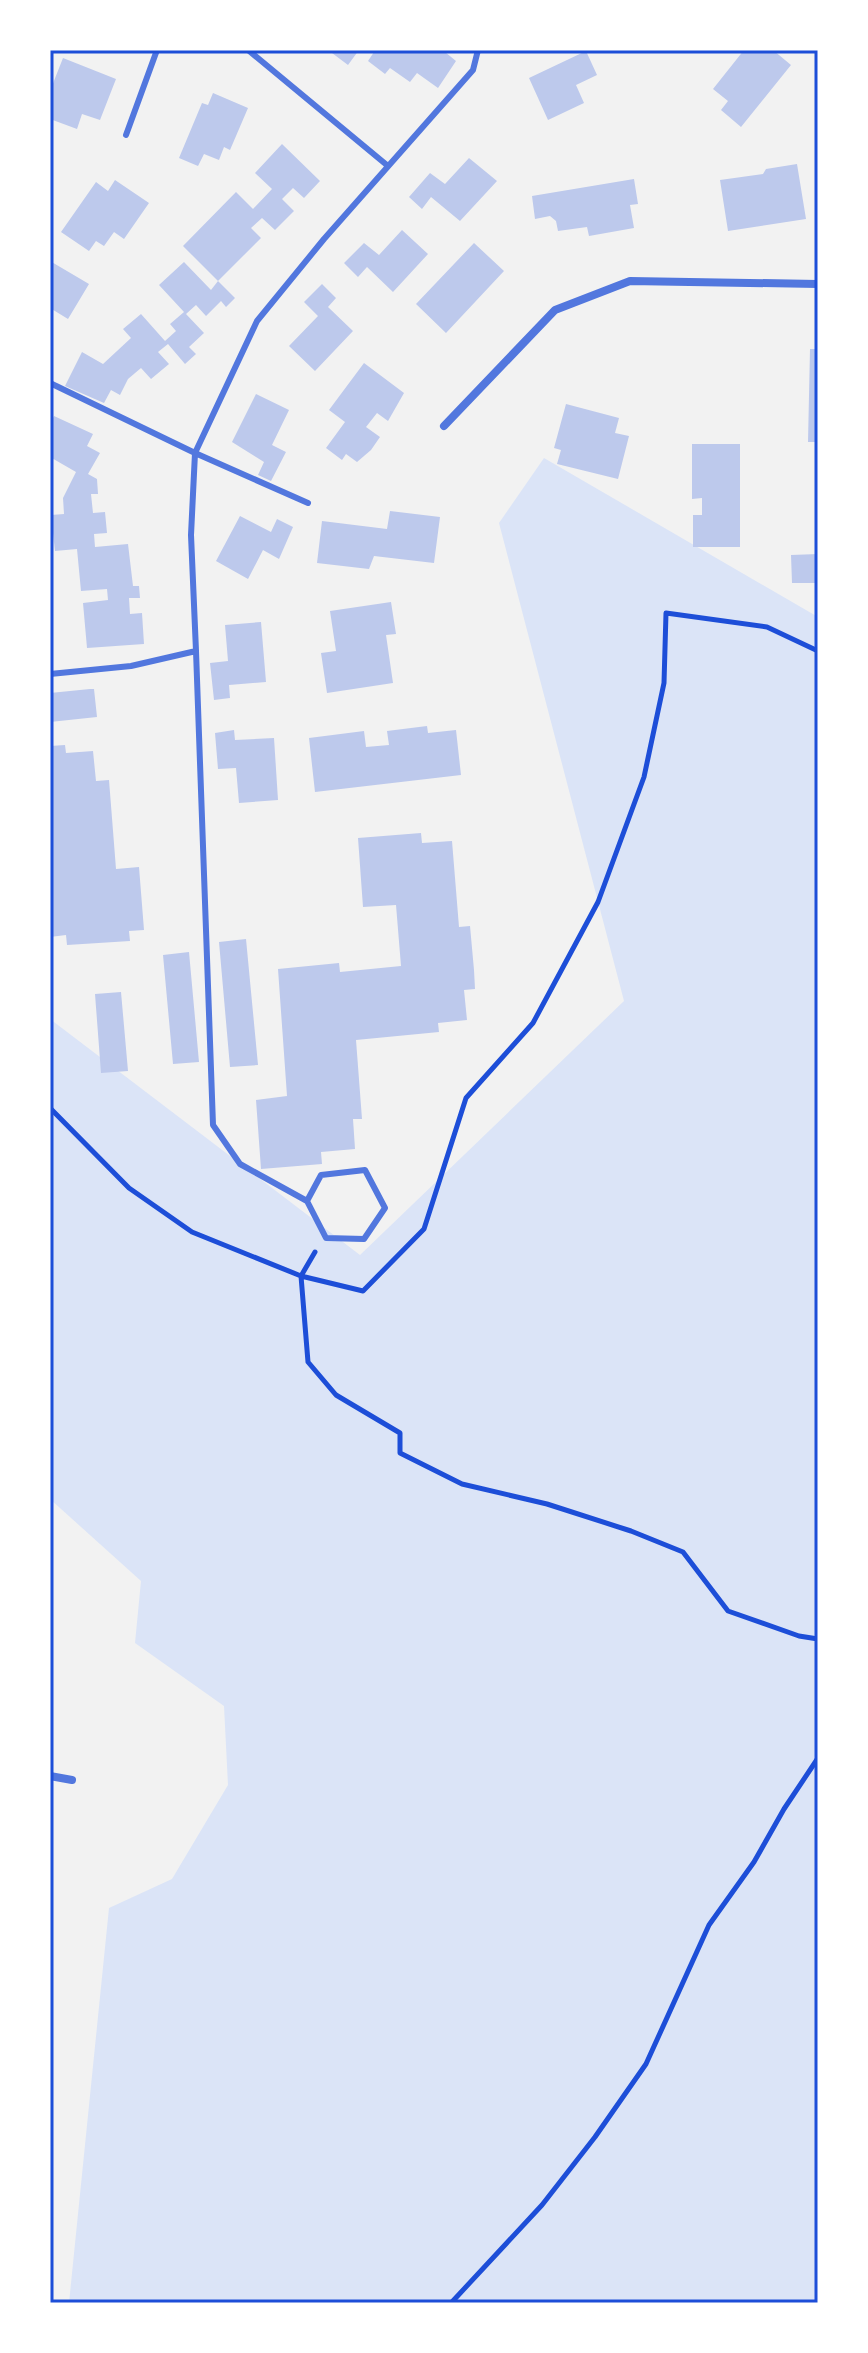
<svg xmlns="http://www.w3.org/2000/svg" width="868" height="2353" font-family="Raleway,sans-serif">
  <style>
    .green { fill: #dbe4f7 }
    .building { fill: #bdc9ec }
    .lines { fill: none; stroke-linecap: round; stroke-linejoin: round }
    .path { stroke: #1d4ed8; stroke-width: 5 }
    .service { stroke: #5277de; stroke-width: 6 }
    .minor { stroke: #5277de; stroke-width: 8 }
    .neatline { fill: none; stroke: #1d4ed8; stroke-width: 3 }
  </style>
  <rect width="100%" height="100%" fill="#f2f2f2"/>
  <path class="green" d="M544,458L818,617V2303H69L109,1908L172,1879L228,1785L224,1706L135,1643L141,1581L50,1499V1019L360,1255L624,1001L499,523Z"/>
  <path class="building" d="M328,50H359L348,65Z
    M371,50H446L445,52L456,61L438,88L417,73L410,82L390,68L385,74L368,61L374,52Z
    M744,50H773L791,65L741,127L721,110L728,101L713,89Z
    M586,51L597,75L576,85L584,103L548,120L529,78Z
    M63,58L116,79L100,120L82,114L77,129L50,119V91Z
    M213,93L248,108L230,150L224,147L219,160L204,154L198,166L179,158L202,103L208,105Z
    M282,144L320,181L304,198L293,188L282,199L294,211L275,230L262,218L251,228L261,238L218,281L183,246L236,192L253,209L272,189L255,173Z
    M469,158L497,181L460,221L431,197L422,209L409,197L430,173L445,184Z
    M797,164L806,219L728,231L720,180L763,174L766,169Z
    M634,179L638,204L630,205L634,228L589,236L587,227L558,231L556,221L550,216L535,219L532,196Z
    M115,180L149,203L124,239L114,232L104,246L96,241L89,251L61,232L96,182L108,191Z
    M402,230L428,254L393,292L367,267L358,277L344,263L364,243L379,255Z
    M474,243L504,271L446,333L416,304Z
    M50,261L89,284L68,319L50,308Z
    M184,262L211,290L218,281L235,298L226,307L221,301L206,316L196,305L186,314L204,333L189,347L196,354L185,364L168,344L158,352L169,364L151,379L141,368L128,379L120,395L111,390L104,403L65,386L82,352L103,364L131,338L123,329L141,314L165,341L176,331L170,324L184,312L159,285Z
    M322,284L336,298L328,307L353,331L315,371L289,346L318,316L304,302Z
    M810,349H818V442H808Z
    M364,363L404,393L388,421L377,413L366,427L380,437L371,450L357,462L346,454L342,460L326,448L345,422L329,410Z
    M256,394L289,410L272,445L286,452L271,481L258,475L264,462L232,442Z
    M566,404L619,418L615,433L629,436L618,479L557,464L561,450L554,448Z
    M54,416L93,434L87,446L100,453L88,474L97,479L98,494H91L93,513L105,512L107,533L94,534L95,547L128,544L133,586H139L140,598H129L130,614L142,613L144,644L87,648L83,603L108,600L107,589L81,591L77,549L55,551L51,515L64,514L63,498L76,472L50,457V424Z
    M692,444H740V547H693V515H702V498L692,499Z
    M390,511L440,517L434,563L374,556L369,569L317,563L322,521L387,529Z
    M240,516L271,532L277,519L293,527L279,559L263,550L248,579L216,561Z
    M818,554V583H792L791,555Z
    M391,602L396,634L386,635L393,683L327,693L321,653L336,651L330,611Z
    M261,622L266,682L229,685L230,698L214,700L210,663L228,661L225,625Z
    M90,689H94L97,717L50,722V693Z
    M427,726L428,733L456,730L461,775L315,792L309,738L364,731L366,747L389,745L387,731Z
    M234,730L235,740L274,738L278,800L239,803L236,768L218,769L215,733Z
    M65,745L66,753L93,751L96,781L109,780L116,869L139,867L144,930L129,931L130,941L67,945L66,935L50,937V746Z
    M421,833L422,843L452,841L459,927L470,926L474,970L475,989L464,990L467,1020L438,1023L439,1032L356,1040L362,1119H353L355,1149L321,1152L322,1164L261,1169L256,1100L287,1096L278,969L339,963L340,972L401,966L396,905L363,907L358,838Z
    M246,939L258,1065L230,1067L219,942Z
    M189,952L199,1062L173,1064L163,955Z
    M121,992L128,1071L101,1073L95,994Z"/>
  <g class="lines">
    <path class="path" d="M818,651L767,627L666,613L664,683L644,777L598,902L533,1023L466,1098L424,1229L363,1291L301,1276L308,1362L336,1395L400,1433V1453L462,1484L547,1504L631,1531L683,1552L728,1611L799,1636L818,1639
      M50,1108L129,1188L192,1232L301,1276L315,1252
      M451,2303L542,2205L595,2137L646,2064L709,1925L754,1862L784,1809L818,1758"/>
    <path class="service" d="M248,50L388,166
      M126,135L157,50
      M50,383L195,453L308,503
      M196,651L213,1125L240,1164L307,1201L326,1238L364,1239L385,1208L365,1170L321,1175L307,1201
      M50,674L131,666L196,651L191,535L195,453L257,321L324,239L473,70L478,50"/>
    <path class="minor" d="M444,426L555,310L630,281L818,284
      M50,1776L72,1780"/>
  </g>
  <rect width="868" height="2353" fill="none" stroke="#ffffff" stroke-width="104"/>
  <rect x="52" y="52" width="764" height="2249" class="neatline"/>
</svg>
